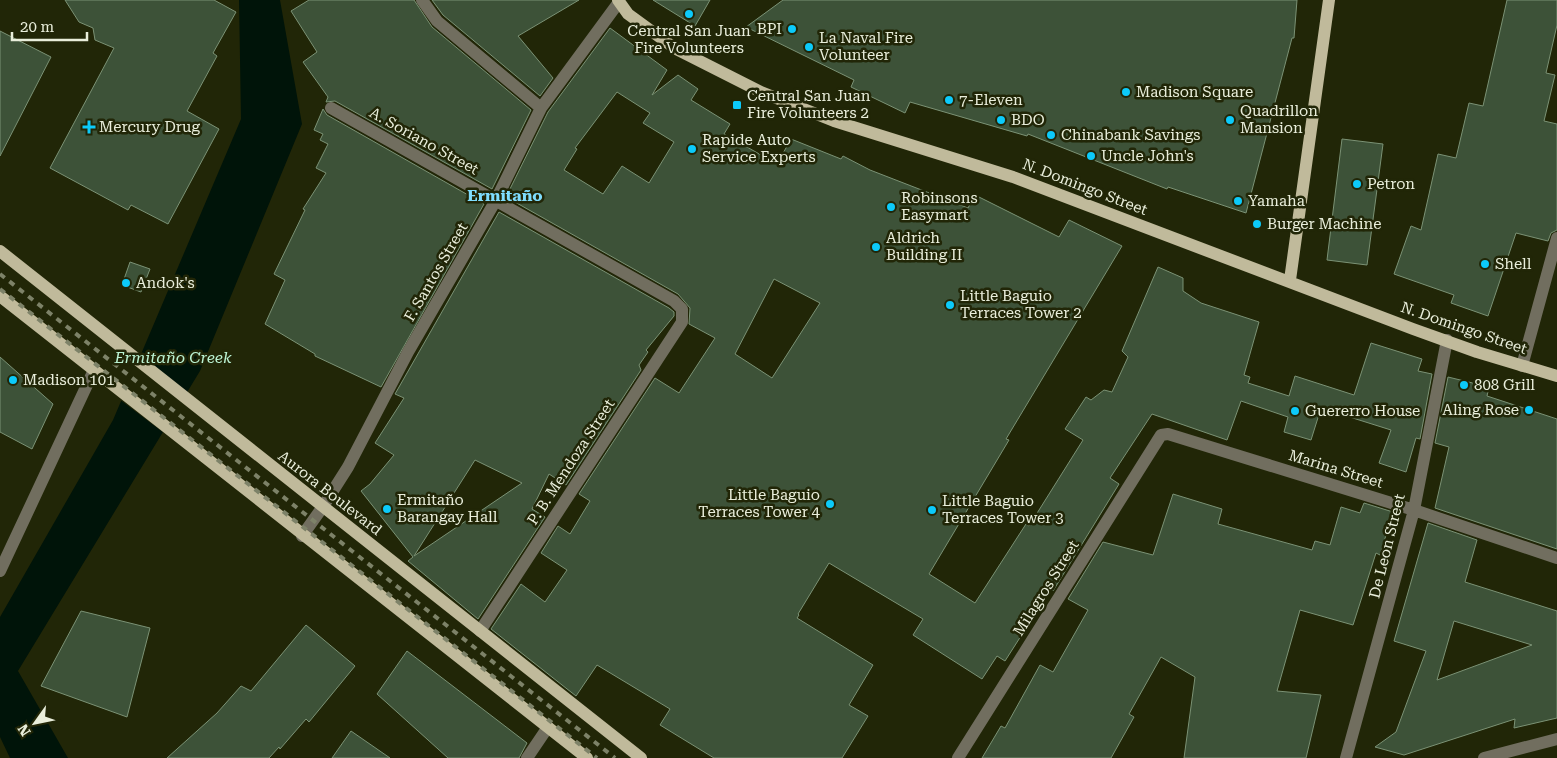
<svg xmlns="http://www.w3.org/2000/svg" width="1557" height="758" font-family="'Roboto Serif',serif">
  <style>
    .water { fill: #001409 }
    .pier { fill: #212607 }
    .building { fill: #3d5238; stroke: #7b9275; fill-rule: evenodd }
    .lines { fill: none; stroke-linecap: round; stroke-linejoin: round }
    .minor { stroke: #716e5f; stroke-width: 12 }
    .major { stroke: #c0ba9b; stroke-width: 12 }
    .rail { stroke: #7d8268; stroke-width: 4; stroke-dasharray: 6 6; stroke-linecap: butt }
    .poi-dot { fill: #0ccafa; stroke: #212607; stroke-width: 2 }
    .labels { text-anchor: middle; dominant-baseline: central; stroke-width: 5; stroke-linejoin: round; paint-order: stroke }
    .poi-label { font-size: 15px; fill: #e9eedb; stroke: #212607; text-anchor: start }
    .street-label { font-size: 15px; fill: #e9eedb; stroke: #212607 }
    .neighbourhood-label { font-size: 16px; font-weight: bold; fill: #7fddfe; stroke: #212607 }
    .water-label { font-size: 16px; font-style: italic; fill: #bbf2d3; stroke: #212607 }
  </style>
  <rect width="100%" height="100%" fill="#212607"/>
  <path class="water" d="M239,0H280L302,124L200,371L18,671L68,758H10L0,737V617L113,420L241,119Z"/>
  <path class="pier" d="M137,358L188,396L164,433L119,399Z"/>
  <path class="building" d="M65,0H214L236,12L213,53L217,56L187,111L219,129L168,224L131,205L128,210L50,168L114,48L95,40L93,28L79,22Z
    M309,0H414L432,27L531,110L492,189L335,101L326,102L328,97L303,62L317,52L291,11Z
    M432,0H579L518,36L553,78L540,96L443,15Z
    M653,0H710L695,26Z
    M783,0H1297L1294,38H1292L1246,213L1168,187L1167,189L1028,134L1027,136L910,102L905,113L851,87L854,80L746,27Z
    M1507,0H1557V25L1546,73L1555,75L1544,121L1557,124V230L1551,233L1548,241L1516,233L1488,316L1451,303L1454,295L1394,274L1411,226L1421,230L1438,154L1456,158L1469,103L1483,106Z
    M610,28L667,70L652,95L678,75L698,89L691,100L730,124L724,134L777,164L791,139L841,159L843,156L870,170L968,208L975,195L1059,237L1069,220L1122,246L1006,439L1009,440L929,574L975,603L1026,524L1029,526L1083,440L1065,429L1086,397L1091,400L1104,390L1112,392L1128,357L1122,351L1158,267L1183,278V291L1201,303L1259,322L1244,375L1250,377L1248,383L1289,396L1295,376L1354,395L1371,343L1422,359L1418,371L1432,374L1420,439L1416,438L1406,472L1379,463L1391,430L1321,408L1311,440L1284,432L1288,417L1241,401L1227,440L1152,414L1110,478L1119,484L1053,591L1051,589L1005,661L997,656L982,679L913,635L923,619L829,563L798,614L799,615L797,618L873,665L849,705L868,716L842,758H714L660,725L670,709L597,665L576,696L491,629L521,584L545,602L567,570L541,553L558,526L570,534L590,501L579,494L655,378L679,393L715,338L689,324L690,308L678,294L506,197L548,112ZM617,92L650,113L643,123L674,142L649,183L622,166L603,194L564,170L577,149L575,148ZM774,279L820,303L772,378L735,354Z
    M0,31L51,57L0,156Z
    M323,109L327,115L484,204L381,387L315,356V354L265,324L285,280L274,274L305,210L303,209L326,173L316,168L328,144L320,140L323,134L314,130Z
    M1342,139L1383,144L1367,265L1327,260Z
    M499,212L669,308L674,312V316L646,350L648,352L639,365L641,370L566,485L549,474L532,509L545,517L478,619L408,561L413,557L361,491L370,484L394,455L375,443L404,398L395,394ZM475,460L522,483L414,556Z
    M130,262L150,269L141,292L122,285Z
    M0,357L53,404L32,449L0,432Z
    M1448,377L1489,387L1487,396L1557,419V549L1435,508L1449,447L1435,443Z
    M1173,494L1222,509L1218,524L1312,550L1315,541L1330,545L1341,507L1360,513L1364,503L1393,512L1380,555L1376,553L1353,625L1300,610L1277,691L1321,695L1306,758H1184L1195,677L1161,657L1129,714L1134,717L1111,758H982L1001,726L1005,728L1040,665L1053,672L1088,610L1068,599L1103,542L1153,555Z
    M1428,523L1477,540L1465,582L1557,611V718L1514,728L1515,719L1404,755L1375,747L1396,732L1426,651L1394,641ZM1454,621L1532,645L1437,680Z
    M81,611L150,628L127,717L41,686Z
    M306,625L355,666L309,722L306,719L280,749L279,747L269,758H167L217,713L241,686L251,691Z
    M407,651L527,743L519,758H448L377,694Z
    M351,731L390,758H332Z"/>
  <g class="lines">
    <path class="minor" d="M422,0L437,21L541,108
      M331,108L674,301L682,309V322L480,631
      M1522,366L1557,238
      M302,536L322,508L348,467L408,352L496,200L541,108L619,2
      M0,571L94,370
      M527,758L548,727
      M958,758L1161,435L1168,434L1414,510L1557,558
      M1346,758L1414,510L1447,340
      M1484,758L1557,739"/>
    <path class="major" d="M618,0L628,14L676,49L761,92L834,121L1013,177L1413,329L1477,352L1557,376
      M0,251L641,758
      M1290,280L1329,0
      M0,296L587,758"/>
    <path class="rail" d="M0,274L615,758
      M0,289L597,758"/>
  </g>
  <g class="poi-dot">
    <circle cx="689" cy="14" r="5"/>
    <circle cx="792" cy="29" r="5"/>
    <circle cx="809" cy="47" r="5"/>
    <circle cx="1126" cy="92" r="5"/>
    <circle cx="949" cy="100" r="5"/>
    <rect x="732" y="100" width="10" height="10" rx="2.5"/>
    <circle cx="1001" cy="120" r="5"/>
    <circle cx="1230" cy="120" r="5"/>
    <path d="M86.5 119.5h5v5h5v5h-5v5h-5v-5h-5v-5h5z"/>
    <circle cx="1051" cy="135" r="5"/>
    <circle cx="692" cy="149" r="5"/>
    <circle cx="1091" cy="156" r="5"/>
    <circle cx="1357" cy="184" r="5"/>
    <circle cx="1238" cy="201" r="5"/>
    <circle cx="891" cy="207" r="5"/>
    <circle cx="1257" cy="224" r="5"/>
    <circle cx="876" cy="247" r="5"/>
    <circle cx="1485" cy="264" r="5"/>
    <circle cx="126" cy="283" r="5"/>
    <circle cx="950" cy="305" r="5"/>
    <circle cx="13" cy="380" r="5"/>
    <circle cx="1464" cy="385" r="5"/>
    <circle cx="1529" cy="410" r="5"/>
    <circle cx="1295" cy="411" r="5"/>
    <circle cx="830" cy="504" r="5"/>
    <circle cx="387" cy="509" r="5"/>
    <circle cx="932" cy="510" r="5"/>
  </g>
  <g class="labels">
    <g class="poi-label">
      <text x="782" y="29" text-anchor="end">BPI</text>
      <text x="689" y="31" text-anchor="middle">Central San Juan<tspan x="689" dy="17">Fire Volunteers</tspan></text>
      <text x="819" y="38">La Naval Fire<tspan x="819" dy="17">Volunteer</tspan></text>
      <text x="1136" y="92">Madison Square</text>
      <text x="747" y="96">Central San Juan<tspan x="747" dy="17">Fire Volunteers 2</tspan></text>
      <text x="959" y="100">7-Eleven</text>
      <text x="1240" y="111">Quadrillon<tspan x="1240" dy="17">Mansion</tspan></text>
      <text x="1011" y="120">BDO</text>
      <text x="99" y="127">Mercury Drug</text>
      <text x="1061" y="135">Chinabank Savings</text>
      <text x="702" y="140">Rapide Auto<tspan x="702" dy="17">Service Experts</tspan></text>
      <text x="1101" y="156">Uncle John's</text>
      <text x="1367" y="184">Petron</text>
      <text x="901" y="198">Robinsons<tspan x="901" dy="17">Easymart</tspan></text>
      <text x="1248" y="201">Yamaha</text>
      <text x="1267" y="224">Burger Machine</text>
      <text x="886" y="238">Aldrich<tspan x="886" dy="17">Building II</tspan></text>
      <text x="1495" y="264">Shell</text>
      <text x="136" y="283">Andok's</text>
      <text x="960" y="296">Little Baguio<tspan x="960" dy="17">Terraces Tower 2</tspan></text>
      <text x="23" y="380">Madison 101</text>
      <text x="1474" y="385">808 Grill</text>
      <text x="1519" y="410" text-anchor="end">Aling Rose</text>
      <text x="1305" y="411">Guererro House</text>
      <text x="820" y="495" text-anchor="end">Little Baguio<tspan x="820" dy="17">Terraces Tower 4</tspan></text>
      <text x="397" y="500">Ermitaño<tspan x="397" dy="17">Barangay Hall</tspan></text>
      <text x="942" y="501">Little Baguio<tspan x="942" dy="17">Terraces Tower 3</tspan></text>
    </g>
    <g class="street-label">
      <text transform="translate(424 141) rotate(29)">A. Soriano Street</text>
      <text transform="translate(1085 187) rotate(21)">N. Domingo Street</text>
      <text transform="translate(436 272) rotate(-60)">F. Santos Street</text>
      <text transform="translate(1464 328) rotate(19)">N. Domingo Street</text>
      <text transform="translate(571 462) rotate(-57)">P. B. Mendoza Street</text>
      <text transform="translate(1336 469) rotate(17)">Marina Street</text>
      <text transform="translate(330 493) rotate(38)">Aurora Boulevard</text>
      <text transform="translate(1387 546) rotate(-76)">De Leon Street</text>
      <text transform="translate(1046 588) rotate(-58)">Milagros Street</text>
    </g>
    <g class="neighbourhood-label">
      <text x="505" y="195">Ermitaño</text>
    </g>
    <g class="water-label">
      <text x="173" y="357">Ermitaño Creek</text>
    </g>
  </g>
  <g transform="translate(35 723) rotate(237)" stroke="#212607" stroke-width="4" paint-order="stroke">
  <path d="M0-4L9 19L0 12L-9 19Z" fill="#e9eedb"/>
  <text y="-8" font-size="14" font-weight="bold" text-anchor="middle" fill="#e9eedb">N</text>
  </g>
  <path d="M12 32v8h75v-8" fill="none" stroke="#e9eedb" stroke-width="2.5"/>
  <text x="20" y="32" font-size="15" fill="#e9eedb" stroke="#212607" stroke-width="4" paint-order="stroke">20 m</text>
</svg>
